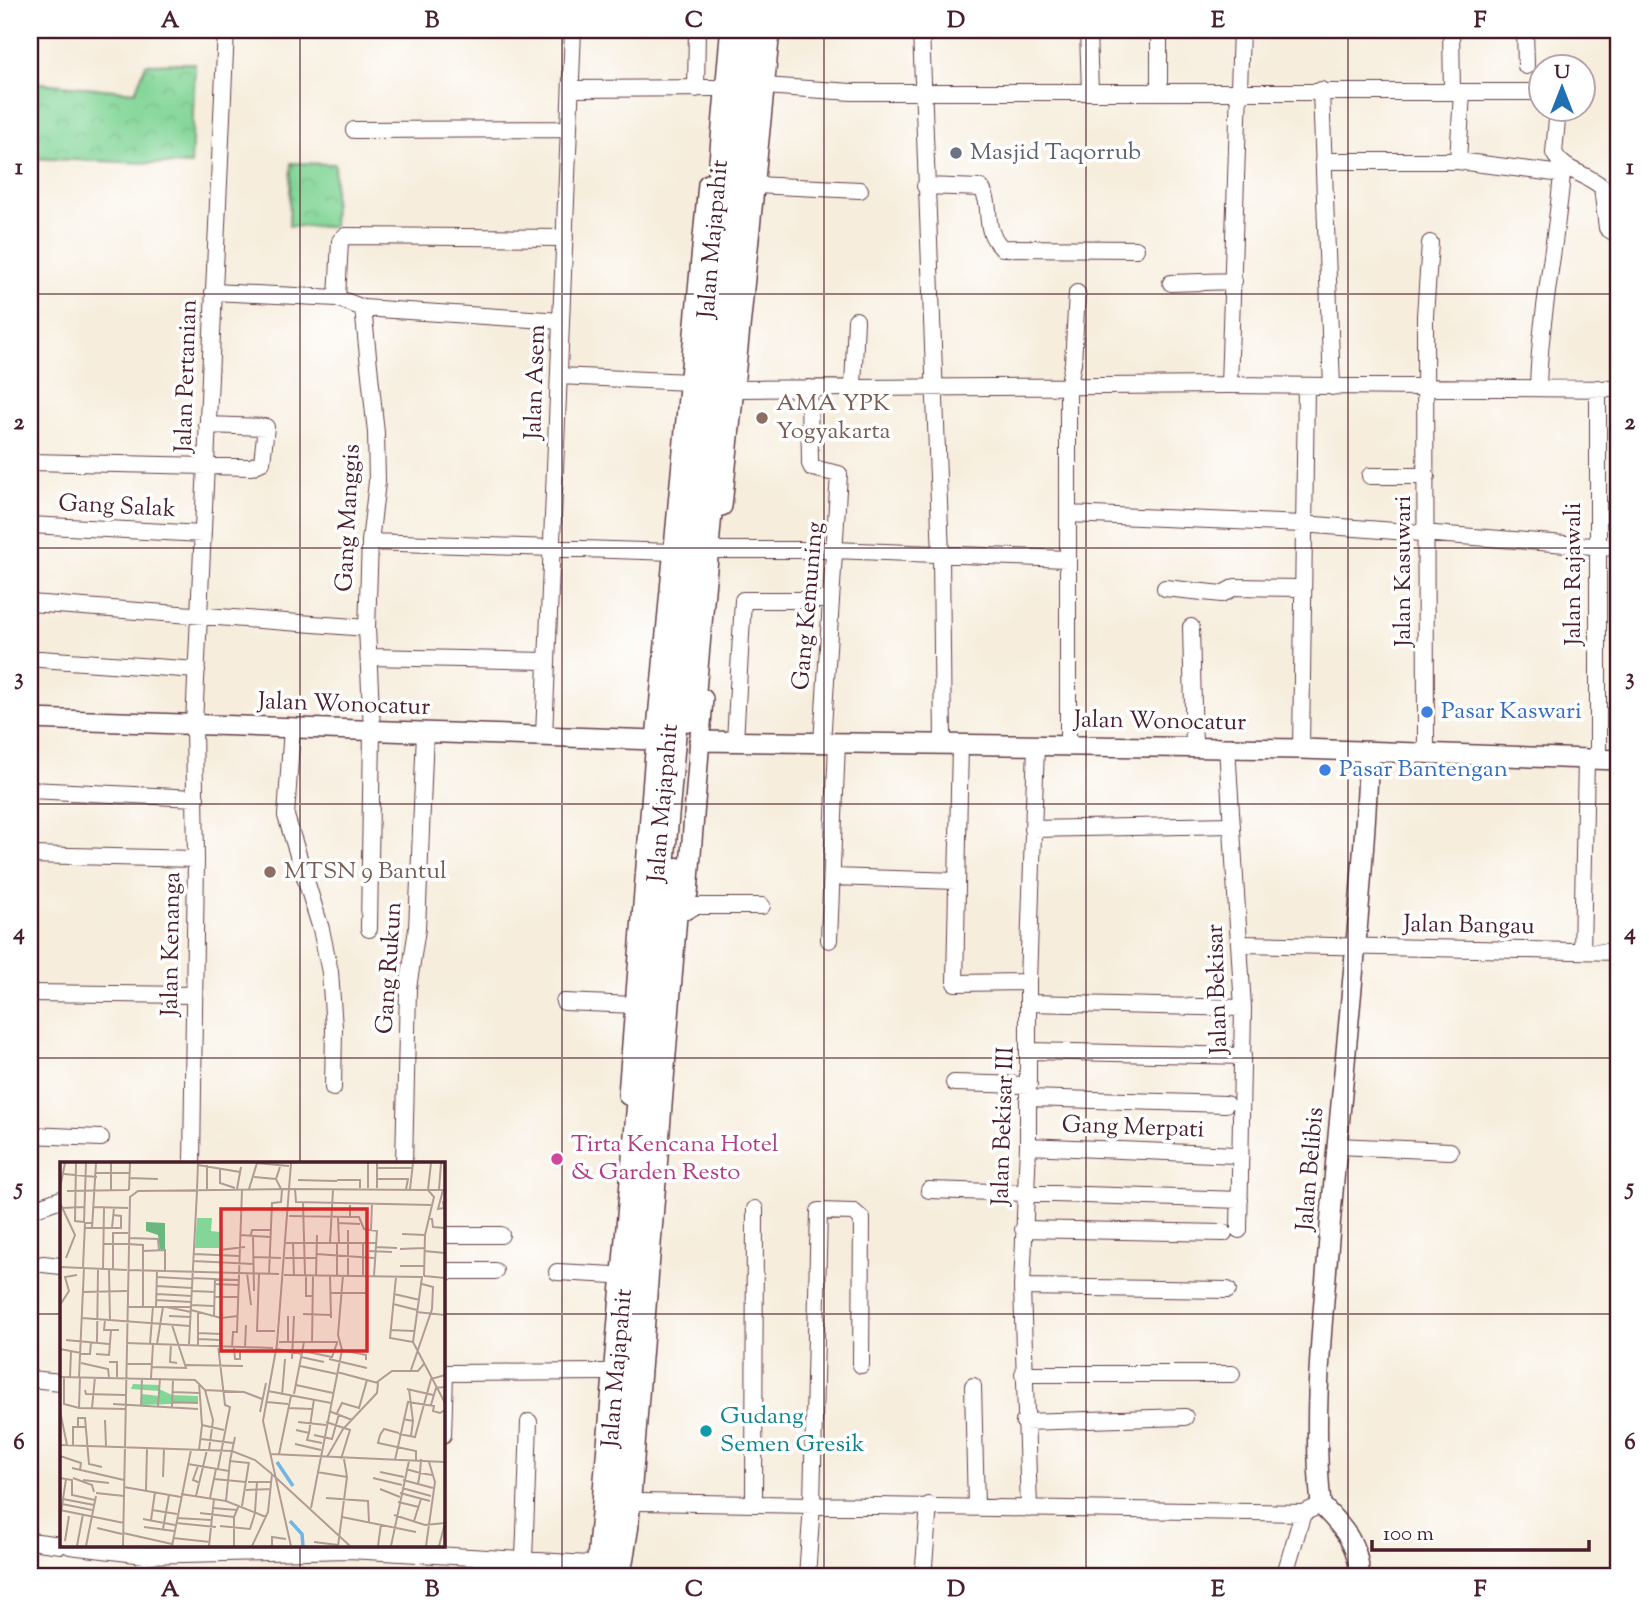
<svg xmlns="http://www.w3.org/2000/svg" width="1649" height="1607" font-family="'Sorts Mill Goudy',serif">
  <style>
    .park { fill: url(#park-crowns); stroke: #667a62; stroke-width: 2 }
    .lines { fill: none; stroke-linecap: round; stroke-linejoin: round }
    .minor-casing { stroke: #643e46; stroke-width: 18 }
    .tertiary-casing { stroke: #643e46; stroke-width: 22 }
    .trunk-casing { stroke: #643e46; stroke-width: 29 }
    .minor { stroke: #fff; stroke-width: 16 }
    .tertiary { stroke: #fff; stroke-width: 19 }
    .trunk { stroke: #fff; stroke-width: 26 }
    .grid { fill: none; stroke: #4a1f2b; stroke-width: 2; stroke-opacity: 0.55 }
    .worship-dot { fill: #6b7280; stroke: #fff; stroke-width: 2.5 }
    .education-dot { fill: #8d6e63; stroke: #fff; stroke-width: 2.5 }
    .shop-dot { fill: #3f7fe0; stroke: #fff; stroke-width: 2.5 }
    .hotel-dot { fill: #d1479c; stroke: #fff; stroke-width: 2.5 }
    .culture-dot { fill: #0f9aa8; stroke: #fff; stroke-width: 2.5 }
    .labels { text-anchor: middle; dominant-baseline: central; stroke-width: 7; stroke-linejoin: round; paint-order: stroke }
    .worship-label { font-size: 24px; fill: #5b616d; stroke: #fff; text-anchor: start }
    .street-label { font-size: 24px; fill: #4a1f2b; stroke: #fff }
    .education-label { font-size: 24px; fill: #785e54; stroke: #fff; text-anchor: start }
    .shop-label { font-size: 24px; fill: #366cbe; stroke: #fff; text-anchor: start }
    .hotel-label { font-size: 24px; fill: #b23c85; stroke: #fff; text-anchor: start }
    .culture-label { font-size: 24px; fill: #0d838f; stroke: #fff; text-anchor: start }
    .inset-river { fill: none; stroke: #6fb5e6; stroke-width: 3.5 }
    .inset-road { fill: none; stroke: #b19b95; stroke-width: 2 }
    .view { fill: #d62828; fill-opacity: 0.15; stroke: #d62828; stroke-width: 3.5 }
    .inset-edge { fill: none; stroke: #4a1f2b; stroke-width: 3.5 }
    .neatline { fill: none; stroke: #4a1f2b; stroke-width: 2.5 }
    .grid-label { font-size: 23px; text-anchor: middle; font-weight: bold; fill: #4a1f2b }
  </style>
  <defs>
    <pattern id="park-crowns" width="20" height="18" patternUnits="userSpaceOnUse" patternTransform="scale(1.75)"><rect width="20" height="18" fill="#83d698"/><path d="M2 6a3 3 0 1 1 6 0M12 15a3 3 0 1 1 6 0" fill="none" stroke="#73b783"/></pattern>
  </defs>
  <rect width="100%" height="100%" fill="#fff"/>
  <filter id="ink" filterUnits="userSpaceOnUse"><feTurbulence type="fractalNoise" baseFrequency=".0143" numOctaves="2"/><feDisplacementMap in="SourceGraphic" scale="14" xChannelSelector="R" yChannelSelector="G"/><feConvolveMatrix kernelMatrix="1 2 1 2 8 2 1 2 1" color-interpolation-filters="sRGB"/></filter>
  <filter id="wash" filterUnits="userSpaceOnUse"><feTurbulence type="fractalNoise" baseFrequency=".00686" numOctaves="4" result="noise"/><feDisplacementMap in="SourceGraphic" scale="28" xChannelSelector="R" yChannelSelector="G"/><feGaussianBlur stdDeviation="1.57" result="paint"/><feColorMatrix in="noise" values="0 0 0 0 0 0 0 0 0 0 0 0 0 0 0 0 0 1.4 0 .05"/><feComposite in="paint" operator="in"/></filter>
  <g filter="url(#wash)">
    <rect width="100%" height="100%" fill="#f6eddc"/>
    <path class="park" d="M195,63L191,165L30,158V82L135,92L146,64Z
      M291,163L335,164L333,227L289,226Z"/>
  </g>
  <g filter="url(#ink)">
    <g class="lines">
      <defs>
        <path id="minor" d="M921,30L941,556L943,743
          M1088,30L1090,92
          M1159,30V92
          M1525,30L1526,66
          M764,86L852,92H1452L1451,30
          M571,89L716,88
          M696,89L697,30
          M1321,90L1332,387
          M1452,92H1540
          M1558,108L1554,153C1564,172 1585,172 1602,187L1607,228L1619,236
          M354,130L569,129
          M1323,161H1458L1562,174
          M1458,161L1462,92
          M755,185L860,190
          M925,186L981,188C995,208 980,227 1002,248L1136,249
          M1171,283L1234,281
          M213,292L337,298L363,308L561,321
          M337,298L340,241L345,236L565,238
          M363,308L376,433L377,482L370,542L367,628L372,730L369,929
          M559,376L689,382
          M1229,385L1241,30
          M853,387L856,320
          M1538,387C1540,316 1556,246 1562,174L1566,168
          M809,388L810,464L812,468L839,474L822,743
          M1598,388V759
          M736,389L1229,385L1619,389
          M30,462L251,467L262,462L266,427L207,425
          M1370,476H1427
          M1069,514L1302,524L1619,548
          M30,525L203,534
          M370,542L673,552
          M717,550H833L1067,559
          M1165,588L1222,594L1235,587L1302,588
          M30,603L367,628
          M1191,627L1194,747
          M370,657L546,661
          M40,659L197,670
          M292,728L286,816L321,929L330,972L334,1028L333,1088
          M544,736L573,30
          M735,741L743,600H830
          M960,744L955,983L1028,982
          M1068,745V387L1073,363L1077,293
          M1227,747L1243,1008L1239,1230
          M1301,749L1306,387
          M1426,754L1425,316L1430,243
          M30,790L196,798
          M1032,829L1232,825
          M30,855L196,859
          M832,877L957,881
          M687,911L695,906H762
          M829,940L837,743
          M1241,944L1619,952
          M1582,951L1586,759
          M30,993L194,995
          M564,1002L635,1005
          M1029,1003L1243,1008
          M1030,1051L1243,1056
          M954,1083L1029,1085
          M1029,1098L1226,1104
          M30,1135L101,1138
          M1028,1146L1236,1155
          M1337,1146L1450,1151
          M192,1164L196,859L194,724L226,30
          M404,1164L408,988L417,929L425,732
          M929,1190L1240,1200
          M30,1210L61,1199
          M1023,1229L1224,1233
          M443,1235H501
          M43,1264L61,1266
          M443,1271H495
          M557,1272L614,1275
          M1022,1287L1228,1290
          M443,1373L606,1372
          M1023,1374H1232
          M30,1379L61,1382
          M973,1386L976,1507
          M1024,1422L1185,1417
          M443,1435L445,1373
          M639,1502L1303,1513L1321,1505
          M754,1504L755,1209
          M1029,1509L1022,1287L1028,1146V982L1036,745
          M30,1541L61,1545
          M70,1546L145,1555L349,1550L589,1564
          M524,1560L529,1422
          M144,1577L145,1555
          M807,1577L812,1504L819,1211L854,1212L862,1219L861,1365
          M923,1577L929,1505
          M1284,1577L1303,1513"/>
        <path id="tertiary" d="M722,506L770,30
          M30,719L656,740
          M699,741L1301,749L1619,760
          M688,893L703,699
          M628,1095L656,740L708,184
          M1359,1577C1361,1546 1341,1525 1321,1505C1312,1416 1322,1328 1329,1239C1342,1077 1362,915 1369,752"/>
        <path id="trunk" d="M690,718L752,30
          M599,1577L734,30
          M617,1577L625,1528L677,871"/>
      </defs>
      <use href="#minor" class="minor-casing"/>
      <use href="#tertiary" class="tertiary-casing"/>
      <use href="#trunk" class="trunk-casing"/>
      <use href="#minor" class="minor"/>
      <use href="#tertiary" class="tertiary"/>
      <use href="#trunk" class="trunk"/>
    </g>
  </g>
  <path class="grid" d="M300,30V1164M562,30V1577M824,30V1577M1086,30V1577M1348,30V1577M30,294H1619M30,548H1619M30,804H1619M30,1058H1619M30,1314H61M443,1314H1619M300,1546V1577"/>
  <circle class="worship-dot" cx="956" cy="153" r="7"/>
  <g class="education-dot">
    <circle cx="762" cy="418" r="7"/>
    <circle cx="270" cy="872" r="7"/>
  </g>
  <g class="shop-dot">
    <circle cx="1427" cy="712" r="7"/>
    <circle cx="1325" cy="770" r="7"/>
  </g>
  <circle class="hotel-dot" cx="557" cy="1159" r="7"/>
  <circle class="culture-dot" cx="706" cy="1431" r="7"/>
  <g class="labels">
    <g class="worship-label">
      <text x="970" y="153">Masjid Taqorrub</text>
    </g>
    <g class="street-label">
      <text transform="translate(714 239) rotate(-85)">Jalan Majapahit</text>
      <text transform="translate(187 376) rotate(-88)">Jalan Pertanian</text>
      <text transform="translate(536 382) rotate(-88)">Jalan Asem</text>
      <text transform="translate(117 507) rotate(3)">Gang Salak</text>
      <text transform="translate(349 518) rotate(-87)">Gang Manggis</text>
      <text transform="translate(1404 571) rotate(-90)">Jalan Kasuwari</text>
      <text transform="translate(1574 574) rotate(-90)">Jalan Rajawali</text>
      <text transform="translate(809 606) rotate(-85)">Gang Kemuning</text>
      <text transform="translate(344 705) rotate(2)">Jalan Wonocatur</text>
      <text transform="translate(1160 722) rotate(1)">Jalan Wonocatur</text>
      <text transform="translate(664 803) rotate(-85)">Jalan Majapahit</text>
      <text transform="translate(1469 926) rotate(1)">Jalan Bangau</text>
      <text transform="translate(172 944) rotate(-89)">Jalan Kenanga</text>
      <text transform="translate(390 968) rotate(-86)">Gang Rukun</text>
      <text transform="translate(1218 989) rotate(-92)">Jalan Bekisar</text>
      <text transform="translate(1004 1126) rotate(-88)">Jalan Bekisar III</text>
      <text transform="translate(1133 1128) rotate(2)">Gang Merpati</text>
      <text transform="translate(1311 1169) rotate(-85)">Jalan Belibis</text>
      <text transform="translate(618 1368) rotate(-85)">Jalan Majapahit</text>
    </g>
    <g class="education-label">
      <text x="776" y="404">AMA YPK<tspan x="776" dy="28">Yogyakarta</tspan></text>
      <text x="284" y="872">MTSN 9 Bantul</text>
    </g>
    <g class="shop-label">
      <text x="1441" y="712">Pasar Kaswari</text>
      <text x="1339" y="770">Pasar Bantengan</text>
    </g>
    <g class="hotel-label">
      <text x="571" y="1145">Tirta Kencana Hotel<tspan x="571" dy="28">&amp; Garden Resto</tspan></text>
    </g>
    <g class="culture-label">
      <text x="720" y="1417">Gudang<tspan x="720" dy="28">Semen Gresik</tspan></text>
    </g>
  </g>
  <g transform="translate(60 1162)">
    <rect width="385" height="385" fill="#f6eddc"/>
    <path d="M137,56H152L151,69L160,70L159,86H135ZM73,222L99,223V227L112,233L138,234V241L82,243V232L99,234V229L71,227Z" fill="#83d698"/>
    <path d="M86,60L105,61V88L100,87L98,73L86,69Z" fill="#6ab780"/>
    <path class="inset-river" d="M217,300L233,324M230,359L242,372L243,384"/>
    <path class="inset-road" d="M16,1L15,59L24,60M196,1L229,4M308,1V26M317,1V26M371,1L368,28H385M138,3L180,10M147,3V27M220,5L216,17L221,27M317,6H352M160,7V21L175,26M36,11H69M4,12L37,15M194,15L216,17M69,16L98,17M317,17H348L346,27M238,18L277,19M277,18H300V26M0,26L5,1M137,27L138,1M177,27L181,5M189,27L197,1M227,27L368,28L374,35L365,73L364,114M235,27L236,40L371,43M350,27L353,1M51,28V1M69,28L70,1M379,28L381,1M383,28L378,47L384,46L383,39M7,29L69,28M243,40L245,113M0,41L15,73L6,96M33,45L68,46M1,46L25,45M229,54L290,55V43M278,55L279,81M290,55H299L304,67L317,69L314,114M368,56L372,57L373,65L385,66M24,60L26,1M279,61L300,62M24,66H52L54,46M32,66L36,1M52,66H61V54L53,53M311,68L312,42M342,72L365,73M180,73L211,75M191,73L192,68H211M193,74L194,129M69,76L98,77L99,88M226,81H316M233,81L234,113M270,81L273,28M303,81V114M43,82H68M68,82L83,83V144M316,85L337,86M340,87L364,86M83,89L105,88V109M309,89L332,90M364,89L385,91M134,92L179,94M256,92L314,96M160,93V88L185,85M194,95L221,96M225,96H256M133,99L194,102M340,104H364M0,105L67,108M23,105L25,61H32M43,107L44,46M53,107V71H68M49,108L50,159M68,108L219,112M187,111L191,143M199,112L197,169H215M209,112L212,41L221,40L222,28M224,113L362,115L353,180L385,241M246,113V134H252M256,113L257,73M270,113L271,156M277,113V81M288,114V68M364,114L385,116M97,115L132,117M336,115L330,176L353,180M132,116L178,118M155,122L178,123M97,124L132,126M132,129L155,130M23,130L67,129M271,131H306M97,132L132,134M334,132L360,138M155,135H178M96,138L131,140M333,142L357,148M0,143L9,129L5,115L17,113M131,143L154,144M96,144L97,109M67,145H131M106,145L131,150M131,148L161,156L178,154M356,150L385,153M243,152L271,153M109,154L131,155M154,154L155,116M22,156L130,164M45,158L44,168H59M330,168L354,169M138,171L161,172M138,177L160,178M6,178L49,182M37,180L38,107M219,180H278M228,180V154M66,181L213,186M252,181L253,113M90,182L93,144M97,182L103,145M111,182L110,200L117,201M129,182L137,29M138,183V150M158,183L165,243L170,245L158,306M160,183L161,156M172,185L173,170H177L182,28M174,185L175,197H180V189M185,185L186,163M0,187L21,191M217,187L242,192M282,188L306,193V198M243,189L272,195L277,181M21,192H30L31,180M36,192L49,193L51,168M241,195L264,200M232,197L234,154M269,197L307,206M49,200H57V215M21,201L48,207L49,215M67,202H92M126,203L183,204M240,204L277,212M92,205L126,206L112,163M351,208L372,147L373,125L362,122M0,215L135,218L145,228L153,258L149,288M4,215V242L19,246L20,215M19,215L24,106M10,216L11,189M91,216L93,182M317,220L332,209H358L364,202M139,221L142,263M236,223L273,231M347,227L373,233M349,227L353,259M25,228L26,232L65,233M145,228L184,230L202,237M208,229L271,241M112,230L139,231M234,232L244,180M222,233L225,197M112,240L138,241M207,240L228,242M53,242L138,247M371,243L376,226L385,225M81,244L82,216M98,244L100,216M112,245L113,217M19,246L65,247M32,246L35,215M228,246L252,247M0,249L7,283M269,249L292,258M200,250L206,221M277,251L282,241L299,246L307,218M343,257L353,259L351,274M45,258L46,284M238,260L266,263M266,260L290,268L281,297M142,263L164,268M18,265V256H25L29,302L42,305M236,268L249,271L247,278L262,281M249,271L254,237M339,272L355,275L371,217L385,213M254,273L272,277L279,252M320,273L318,281L356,289V299M320,273L324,267L339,271M141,277L173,281M235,282L261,288M0,283L172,289L195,298L212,312M13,283V265H25M139,288L142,263M211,292L385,300M219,292L231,234M0,294L21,301L20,308M267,295L283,267L317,231L318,221L277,210M335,298L348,240L374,244L373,249L380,251L385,248M170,299L175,275M128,302L169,309M138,304L133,318L140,321M12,306L64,318M346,307L360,311L361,297M257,310L287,315M320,310L344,315M213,313L290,384M103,315L104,287M0,316L12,318V333L35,338M13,316L32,323L34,330M313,316L342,323M154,317L186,320M23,318L49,321M343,318L373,326M188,320H211M358,322L360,311L372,313M64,325L121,335M342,326L371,334M320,327L340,335M86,328L87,286M186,328L210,327M36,331L64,334M340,331L370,339M121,332L166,339L206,355M136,334L147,288M150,336L156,307M266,336L308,339L309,360M3,337L34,343M166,339L170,299L189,301M338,340L359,345M2,342L32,348M182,344L189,300M152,346L177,348M251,346L282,188L278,173L283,113M0,348L64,361M92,348L117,352M195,350L197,320M140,351L174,355M334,353L365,363L385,361M282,355L356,370M117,356L151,358M0,357L6,317M83,357L115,363M91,358L95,330M354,359L361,337M116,361L156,365M160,364L190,367L195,351M84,365L114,369M37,366L62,372M103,367L109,333M63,371L112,382M113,376L150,380M5,379L9,354M254,380L278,383M17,384L23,352M26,384L36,334M63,384L70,35L78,29L228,27M112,384L131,288M149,384L154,337M174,384V355L179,343M192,384L208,350L212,312M212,384V375L226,377M231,384L203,259L217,182L231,1M278,384L287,315L284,297M318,384L321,362M331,384L349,299M366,384L375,320L369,300M379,384L385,361"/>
    <path class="view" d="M161,47H307V189H161Z"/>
    <rect width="385" height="385" class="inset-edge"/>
  </g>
  <rect width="1649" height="1607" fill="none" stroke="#fff" stroke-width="77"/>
  <g transform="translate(1562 88)"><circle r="33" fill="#ffffff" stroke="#b7a5aa" stroke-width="2"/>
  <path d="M0-5L12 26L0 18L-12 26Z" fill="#1f6fb2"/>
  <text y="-10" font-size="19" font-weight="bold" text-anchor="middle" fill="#4a1f2b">U</text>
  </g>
  <path d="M1372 1540v10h217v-10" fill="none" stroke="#4a1f2b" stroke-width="3.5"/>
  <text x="1383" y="1540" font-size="21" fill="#4a1f2b" stroke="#ffffff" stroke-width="5" paint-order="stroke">100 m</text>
  <rect x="38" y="38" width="1572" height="1530" class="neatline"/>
  <g class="grid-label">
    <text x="170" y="27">A</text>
    <text x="432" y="27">B</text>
    <text x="694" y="27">C</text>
    <text x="956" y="27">D</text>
    <text x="1218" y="27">E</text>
    <text x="1480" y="27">F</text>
    <text x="19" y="174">1</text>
    <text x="1630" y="174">1</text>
    <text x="19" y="429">2</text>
    <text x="1630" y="429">2</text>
    <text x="19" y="684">3</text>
    <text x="1630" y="684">3</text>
    <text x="19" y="939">4</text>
    <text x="1630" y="939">4</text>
    <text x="19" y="1194">5</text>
    <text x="1630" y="1194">5</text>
    <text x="19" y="1449">6</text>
    <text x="1630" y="1449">6</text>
    <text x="170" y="1596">A</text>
    <text x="432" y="1596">B</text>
    <text x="694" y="1596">C</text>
    <text x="956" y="1596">D</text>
    <text x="1218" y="1596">E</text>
    <text x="1480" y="1596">F</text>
  </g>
</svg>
